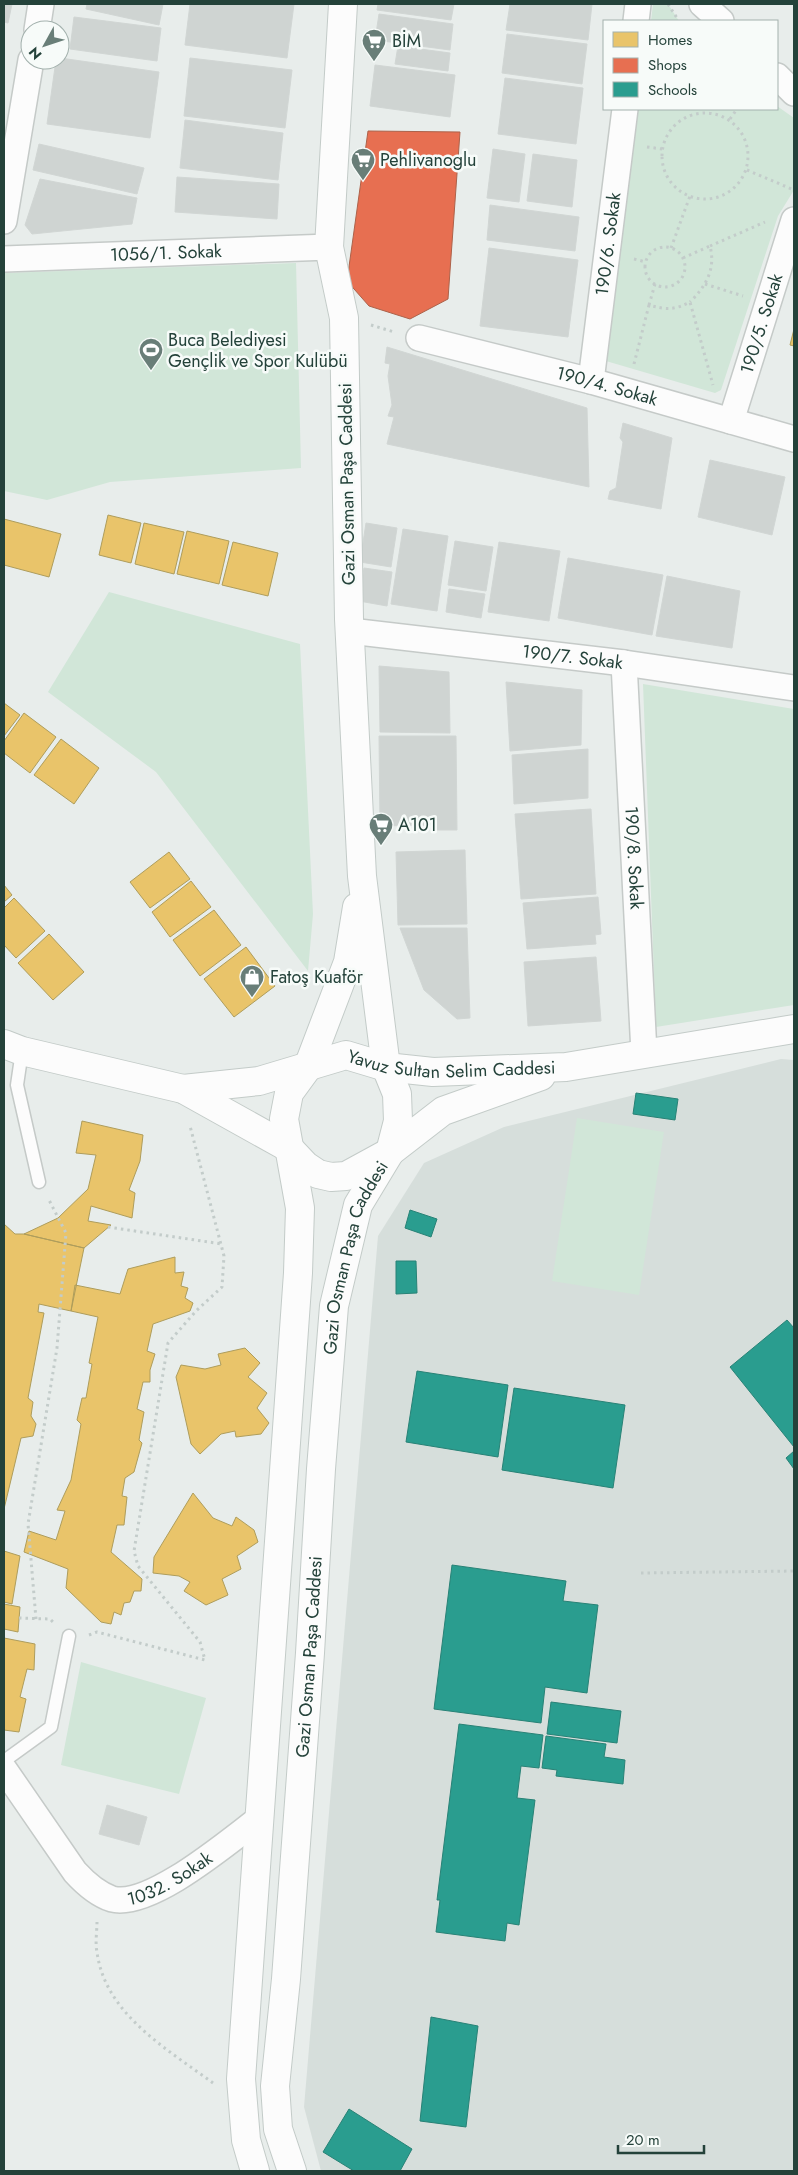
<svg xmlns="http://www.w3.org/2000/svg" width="798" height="2175" font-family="Jost,sans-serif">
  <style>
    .built { fill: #d6dedb }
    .green { fill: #d1e6d8 }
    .homes { fill: #e9c46a; stroke: #ae9d5c }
    .shops { fill: #e76f51; stroke: #ac624a }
    .schools { fill: #2a9d8f; stroke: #288276 }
    .building { fill: #cfd4d2; stroke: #d1d6d4 }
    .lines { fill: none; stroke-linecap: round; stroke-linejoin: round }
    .lane-casing { stroke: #c5cac8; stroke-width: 15 }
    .street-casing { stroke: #c5cac8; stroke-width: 28 }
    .secondary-casing { stroke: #c3cbc8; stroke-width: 30 }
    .path { stroke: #c3ccca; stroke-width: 3; stroke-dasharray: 2.5 4; stroke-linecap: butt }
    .lane { stroke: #fcfcfc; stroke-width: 12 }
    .street { stroke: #fcfcfc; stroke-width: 25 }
    .secondary { stroke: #fcfcfc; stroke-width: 28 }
    .labels { text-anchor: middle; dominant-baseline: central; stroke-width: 5; stroke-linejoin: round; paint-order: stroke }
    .poi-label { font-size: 18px; fill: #24423a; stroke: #f7fbf9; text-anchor: start }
    .street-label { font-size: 18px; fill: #24423a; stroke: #f7fbf9 }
  </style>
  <rect width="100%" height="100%" fill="#e8edeb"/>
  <path class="built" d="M781,1059L794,1060V2171H321L304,2107L378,1236L424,1163L504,1127Z"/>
  <path class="green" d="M653,4H668L679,21H651Z
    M777,106L794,118V190L778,216L721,390L715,393L606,361L637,109H777Z
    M296,263L301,468L110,482L47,500L4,491V273Z
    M109,592L300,644L313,914L308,971L156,772L48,692Z
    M643,684L794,709V1005L656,1027Z
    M577,1118L664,1132L639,1295L552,1281Z
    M81,1662L206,1698L179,1794L61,1765Z"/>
  <path class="homes" d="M794,329V346L790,345Z
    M108,515L141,523L131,563L99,555Z
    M4,519L61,534L49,577L4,565Z
    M144,523L184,532L174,574L135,564Z
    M187,531L229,541L219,584L177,574Z
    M233,542L278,553L268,596L222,585Z
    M4,703L20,715L4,736Z
    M24,713L56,737L30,773L4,753V741Z
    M61,739L99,768L74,804L34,775Z
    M169,852L190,879L150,908L130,882Z
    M191,881L211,907L170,937L152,912Z
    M4,885L12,895L4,902Z
    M14,898L45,931L16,958L4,945V908Z
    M214,910L241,945L200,976L173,940Z
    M49,934L84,972L53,1000L18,963Z
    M246,947L275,986L234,1017L204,979Z
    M82,1121L143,1135L140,1161L129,1190L135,1193L132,1218L91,1206L88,1221L111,1225L84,1248L24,1234L58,1218L88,1189L96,1155L76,1153Z
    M4,1224L15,1234H24L84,1248L71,1311L39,1304L38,1312L44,1313L28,1398L33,1402L31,1416L36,1424L33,1436L21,1438L4,1509Z
    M175,1257V1273L184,1272L181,1286L188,1288L185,1298L193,1303L190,1311L153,1324L147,1351L155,1354L150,1370V1382H143L137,1409L144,1412L139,1440L142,1443L134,1472L125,1478L122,1496L127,1497L124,1525H117L111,1552L142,1579L141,1591H134L130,1602L124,1603L121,1615L114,1612L111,1624L101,1622L66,1588L68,1569L24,1552L29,1531L56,1540L65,1511L57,1510L71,1480L81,1424L77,1420L82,1398H86L92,1364L89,1363L98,1317L71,1311L75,1285L120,1294L128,1269Z
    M245,1348L260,1363L248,1377L267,1393L257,1408L269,1423L261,1434L236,1437L235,1431L221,1434L200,1454L191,1444L176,1377L181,1365L205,1369L221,1365L218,1354Z
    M193,1493L213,1518L232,1526L236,1517L254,1530L258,1542L237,1556L241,1569L222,1579L228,1595L206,1605L184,1591L190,1582L179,1576L153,1573L154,1557Z
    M4,1551L20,1556L12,1604L4,1602Z
    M4,1604L20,1607L18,1632L4,1629Z
    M4,1638L35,1644L34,1670L27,1669L20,1697L26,1699L19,1732L4,1730Z"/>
  <path class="shops" d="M368,131L460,132L448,299L410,319L369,306L347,281Z"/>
  <path class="schools" d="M636,1093L678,1099L675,1120L633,1114Z
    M410,1210L437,1219L431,1237L405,1228Z
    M396,1261H416L417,1293L396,1294Z
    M787,1320L794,1328V1447L730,1367Z
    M417,1371L508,1385L498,1457L406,1442Z
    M514,1388L625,1405L613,1488L502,1470Z
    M794,1451V1469L786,1458Z
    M452,1565L566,1581L563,1601L598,1605L587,1693L545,1687L541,1723L434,1709Z
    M551,1702L621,1711L617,1743L547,1734Z
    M459,1724L543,1735L539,1768L521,1766L517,1798L535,1800L519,1925L507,1923L505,1941L436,1932L440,1900H437Z
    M546,1736L606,1744L604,1757L625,1760L623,1784L556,1776L557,1770L542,1768Z
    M431,2017L478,2026L466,2127L420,2121Z
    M349,2109L412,2149L400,2171H354L323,2152Z"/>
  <path class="building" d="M4,4H12L8,23L4,22Z
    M87,4H163L159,25L86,9Z
    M190,4H294L287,58L185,45Z
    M378,4H454L451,20L377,10Z
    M510,4H592L588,40L506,30Z
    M379,14L453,24L450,50L375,40Z
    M74,17L161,28L157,61L70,49Z
    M507,34L587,44L582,84L502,73Z
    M398,46L450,53L448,71L395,64Z
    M60,58L159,72L150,138L47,124L56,60Z
    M190,58L292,70L285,128L184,116Z
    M375,65L455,75L450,117L370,106Z
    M505,78L583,88L576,144L498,134Z
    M185,120L283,133L278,180L180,168Z
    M39,144L144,168L137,194L33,170Z
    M493,149L525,154L519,202L487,198Z
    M533,154L577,160L572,207L527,201Z
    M177,177L279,184L277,219L175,212Z
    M40,179L137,198L132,224L32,234L25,225Z
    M490,205L579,217L575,251L487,240Z
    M489,248L578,260L568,337L480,326Z
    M387,347L587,408L589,487L387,444L394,417L388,416L392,405L388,376L390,364L385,363Z
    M623,423L672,438L661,509L608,499L610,491L616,488L623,442L620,438Z
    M710,460L785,477L772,535L698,517Z
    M366,523L397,528L391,567L360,562Z
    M403,529L448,536L437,611L391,604Z
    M455,541L493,547L486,591L448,585Z
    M499,542L560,551L549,621L488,612Z
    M568,558L663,575L652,635L558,618Z
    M364,568L392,572L387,606L359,601Z
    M667,576L740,591L732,648L656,636Z
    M449,589L485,594L481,618L446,612Z
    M379,666L449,672L450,733L380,732Z
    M506,682L582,690L581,745L510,751Z
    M379,736H456L457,830H432V825L380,826Z
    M588,749V798L514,804L512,755Z
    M591,809L596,894L521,899L515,814Z
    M465,850L467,924L398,925L396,852Z
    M598,897L601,934L595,935L596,944L527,949L523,903Z
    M400,928H467L470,1018L457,1019L424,990Z
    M596,957L601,1021L528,1026L524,962Z
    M107,1805L147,1817L139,1845L99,1834Z"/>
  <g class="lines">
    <defs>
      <path id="lane" d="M22,1051L17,1085L39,1182
        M4,1761L51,1727L69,1636"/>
      <g id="street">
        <path d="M702,4L721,21"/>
        <path d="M636,21L638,4"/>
        <path d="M37,30L41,4"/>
        <path d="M777,76L794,93"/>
        <path d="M4,221L31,60"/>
        <path id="s1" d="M4,259L329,247"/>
        <path id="s2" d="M419,338L591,381L794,439"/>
        <path id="s3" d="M591,381L625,109"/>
        <path id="s4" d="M731,421L794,220"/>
        <path id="s5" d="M350,631L624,663L794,688"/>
        <path id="s6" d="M624,663L644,1053"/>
        <path id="s7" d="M4,1769L75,1872C85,1883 97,1894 112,1899C150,1909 229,1841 260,1818"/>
      </g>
      <g id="secondary">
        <path d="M4,1044L22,1051L183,1089L289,1148L306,1166L318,1174L331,1177L346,1176L390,1152L443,1111L541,1076"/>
        <path id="s8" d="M183,1089L259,1081L346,1055L386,1067L433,1072L566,1067L794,1029"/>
        <path d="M255,2171L246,2140L241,2079L298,1273L300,1208L284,1119L289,1093L308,1067L348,962L357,907"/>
        <path id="s9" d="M292,2171L278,2129L275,2086L286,1979L310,1653L321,1469L334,1306L358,1205L390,1152L398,1121L397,1094L386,1067L362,876L349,619L344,318L329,247L343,4"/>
      </g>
    </defs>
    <use href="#lane" class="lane-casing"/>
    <use href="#street" class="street-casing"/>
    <use href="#secondary" class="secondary-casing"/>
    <path class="path" d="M668,4L677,18
      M662 156a43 43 0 1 1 86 0a43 43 0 1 1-86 0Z
      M730,119L737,109
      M647,147L662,149
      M747,170L794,190
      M710,246L765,222
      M645 267a20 20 0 1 1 40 0a20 20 0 1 1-40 0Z
      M671,248L690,196
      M683,258L710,246C716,269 706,286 690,302
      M634,259L646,262
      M705,284L743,296
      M649,305L655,284
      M371,325L394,332
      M634,364L649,305C666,310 675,310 690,302L713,385
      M108,1227L222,1244
      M641,1573L794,1571
      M19,1618L50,1619L55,1624
      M36,1619L28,1524L57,1348L66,1233L49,1200
      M89,1635L97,1632L205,1660L200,1642L138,1566L134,1551L168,1343L196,1311L222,1287L224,1256L190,1126
      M97,1922C97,1931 95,1943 97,1952C105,2014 167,2049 213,2083"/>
    <use href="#lane" class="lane"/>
    <use href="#street" class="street"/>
    <use href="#secondary" class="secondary"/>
  </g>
  <defs>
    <symbol id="supermarket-pin" viewBox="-11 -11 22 30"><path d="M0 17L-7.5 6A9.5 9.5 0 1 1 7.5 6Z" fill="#697e78" stroke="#f7fbf9"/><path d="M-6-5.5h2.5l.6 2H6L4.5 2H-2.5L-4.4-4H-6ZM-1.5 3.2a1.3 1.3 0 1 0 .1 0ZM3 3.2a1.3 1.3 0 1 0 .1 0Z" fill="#fff"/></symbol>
    <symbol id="stadium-pin" viewBox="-11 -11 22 30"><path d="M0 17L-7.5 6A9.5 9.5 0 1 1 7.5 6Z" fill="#697e78" stroke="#f7fbf9"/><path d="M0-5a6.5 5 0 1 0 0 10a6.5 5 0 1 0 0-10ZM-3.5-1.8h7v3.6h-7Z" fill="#fff"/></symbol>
    <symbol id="shop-pin" viewBox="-11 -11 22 30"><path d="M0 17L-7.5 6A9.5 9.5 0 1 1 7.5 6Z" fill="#697e78" stroke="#f7fbf9"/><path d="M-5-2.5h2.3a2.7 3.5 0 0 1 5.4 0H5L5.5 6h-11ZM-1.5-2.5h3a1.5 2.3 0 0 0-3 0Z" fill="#fff"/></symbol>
  </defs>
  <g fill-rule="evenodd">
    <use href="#supermarket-pin" x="360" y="27" width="28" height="38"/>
    <use href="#supermarket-pin" x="349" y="146" width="28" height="38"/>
    <use href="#stadium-pin" x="137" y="336" width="28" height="38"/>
    <use href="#supermarket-pin" x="367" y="811" width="28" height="38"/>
    <use href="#shop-pin" x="238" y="963" width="28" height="38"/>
  </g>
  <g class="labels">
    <g class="poi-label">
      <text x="392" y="41">BİM</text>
      <text x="380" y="160">Pehlivanoglu</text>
      <text x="168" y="340">Buca Belediyesi<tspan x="168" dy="21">Gençlik ve Spor Kulübü</tspan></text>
      <text x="398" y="825">A101</text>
      <text x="270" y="977">Fatoş Kuaför</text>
    </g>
    <g class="street-label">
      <text stroke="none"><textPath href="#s3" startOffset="138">190/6. Sokak</textPath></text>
      <text stroke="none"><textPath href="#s1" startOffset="162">1056/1. Sokak</textPath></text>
      <text stroke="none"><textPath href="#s4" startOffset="102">190/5. Sokak</textPath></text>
      <text stroke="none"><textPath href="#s2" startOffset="194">190/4. Sokak</textPath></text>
      <text transform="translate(347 484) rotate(-91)">Gazi Osman Paşa Caddesi</text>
      <text stroke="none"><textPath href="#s5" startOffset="224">190/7. Sokak</textPath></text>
      <text stroke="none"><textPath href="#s6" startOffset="195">190/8. Sokak</textPath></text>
      <text stroke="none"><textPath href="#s8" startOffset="274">Yavuz Sultan Selim Caddesi</textPath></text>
      <text stroke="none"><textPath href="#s9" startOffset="922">Gazi Osman Paşa Caddesi</textPath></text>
      <text stroke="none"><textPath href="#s9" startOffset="518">Gazi Osman Paşa Caddesi</textPath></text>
      <text stroke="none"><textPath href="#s7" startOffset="234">1032. Sokak</textPath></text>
    </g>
  </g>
  <rect width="798" height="2175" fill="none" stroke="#24423a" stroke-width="10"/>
  <rect x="603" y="20" width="175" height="90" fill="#f7fbf9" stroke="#a3b1ad"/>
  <rect x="613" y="32" width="25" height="15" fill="#e9c46a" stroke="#a3b1ad"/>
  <text x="648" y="45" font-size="15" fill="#24423a">Homes</text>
  <rect x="613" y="58" width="25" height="15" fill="#e76f51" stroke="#a3b1ad"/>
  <text x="648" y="70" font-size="15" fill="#24423a">Shops</text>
  <rect x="613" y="82" width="25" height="15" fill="#2a9d8f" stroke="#a3b1ad"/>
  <text x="648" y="95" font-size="15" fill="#24423a">Schools</text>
  <g transform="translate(45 45) rotate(230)"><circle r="24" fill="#f7fbf9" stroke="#a3b1ad"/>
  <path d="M0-4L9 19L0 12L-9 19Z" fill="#697e78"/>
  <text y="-8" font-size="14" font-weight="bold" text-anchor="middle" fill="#24423a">N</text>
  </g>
  <path d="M618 2145v8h86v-8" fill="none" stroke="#24423a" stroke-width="2.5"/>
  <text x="626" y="2145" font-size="15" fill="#24423a" stroke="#f7fbf9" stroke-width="4" paint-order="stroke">20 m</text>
</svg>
